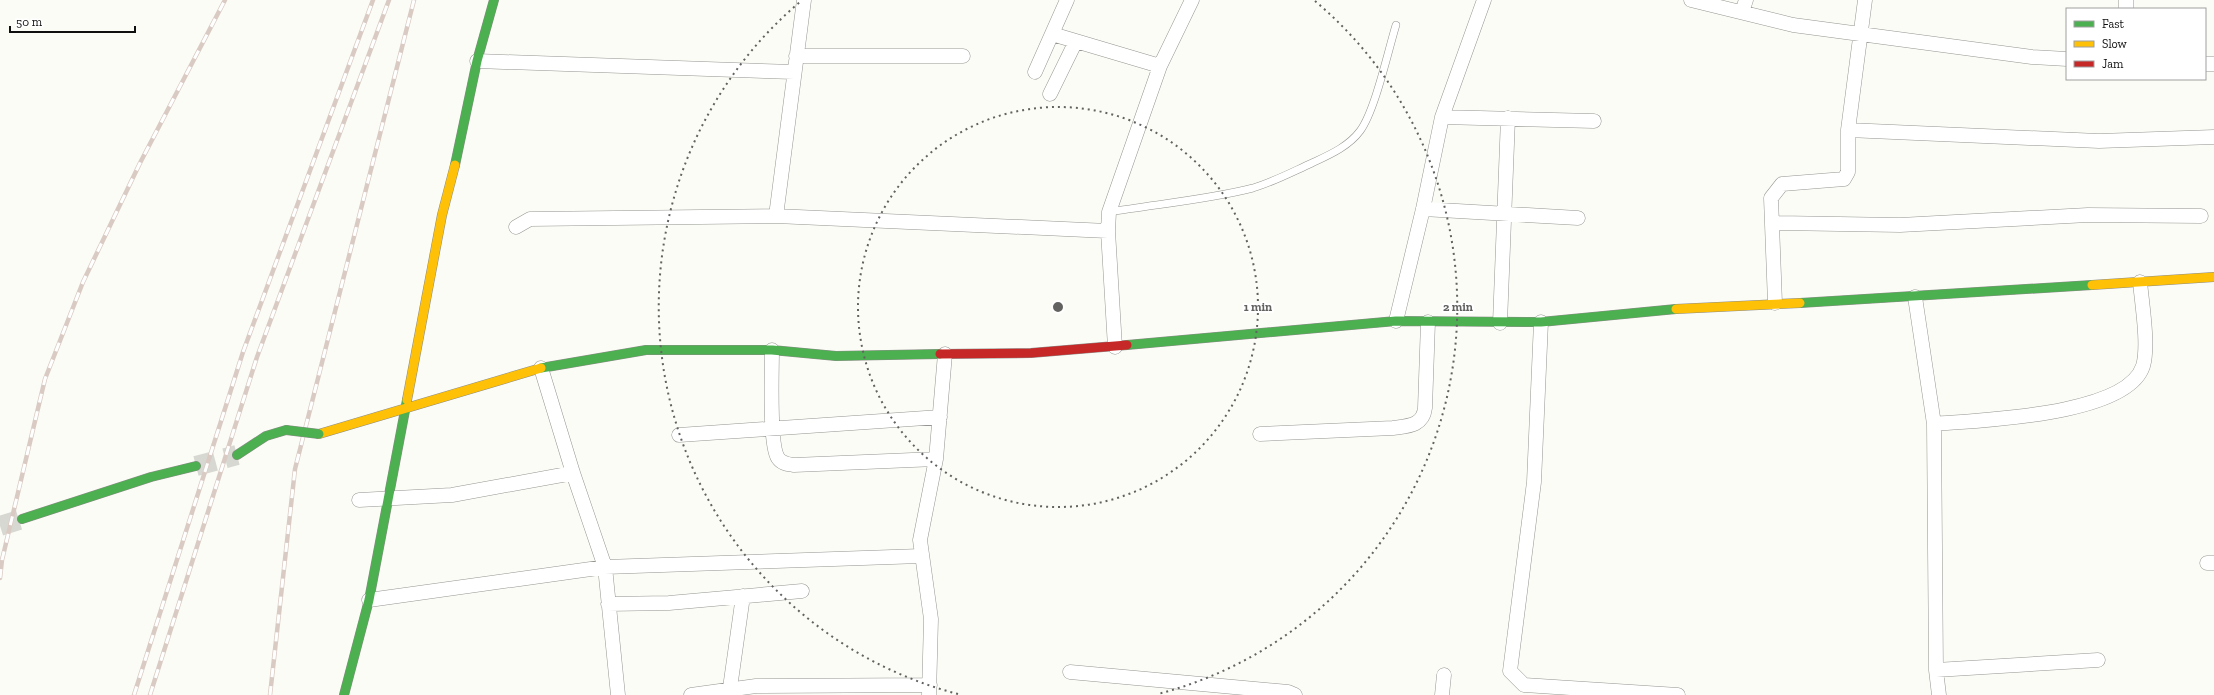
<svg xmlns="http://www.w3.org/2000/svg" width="2214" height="695" font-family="'Zilla Slab',serif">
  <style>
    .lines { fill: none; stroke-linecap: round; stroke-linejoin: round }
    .secondary-tunnel { stroke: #d8d8d2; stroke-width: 20; stroke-dasharray: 20 10; stroke-linecap: butt }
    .lane-casing { stroke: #959693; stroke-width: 8 }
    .street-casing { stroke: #959693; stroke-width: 15 }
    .fast-casing { stroke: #8c8c89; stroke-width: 10 }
    .slow-casing { stroke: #8c8c89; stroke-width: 10 }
    .jam-casing { stroke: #8c8c89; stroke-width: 10 }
    .lane { stroke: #fefffe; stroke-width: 7 }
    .street { stroke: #fefffe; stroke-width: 14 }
    .fast { stroke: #4caf50; stroke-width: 9 }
    .slow { stroke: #ffc107; stroke-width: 9 }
    .jam { stroke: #c62828; stroke-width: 9 }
    .rail-casing { stroke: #dacac4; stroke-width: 4.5 }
    .rail { stroke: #fff; stroke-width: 3; stroke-dasharray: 9; stroke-linecap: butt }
    .fast-bridge-casing { stroke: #8c8c89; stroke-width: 10; stroke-linecap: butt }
    .fast-bridge { stroke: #4caf50; stroke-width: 9 }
    .ring { fill: none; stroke: #626260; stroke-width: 2; stroke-dasharray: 2 4 }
    .centre { fill: #626260; stroke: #fff; stroke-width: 2 }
    .ring-label { font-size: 12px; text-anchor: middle; font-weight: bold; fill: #626260; stroke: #fff; stroke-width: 4; stroke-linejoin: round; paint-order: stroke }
  </style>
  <rect width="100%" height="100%" fill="#fbfcf5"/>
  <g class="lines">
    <path class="secondary-tunnel" d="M196,466L237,455
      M0,526L22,519"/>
    <defs>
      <path id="lane" d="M1109,212C1156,204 1206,200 1253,188C1273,182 1292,172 1312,163C1329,155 1348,147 1360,131C1375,111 1388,51 1396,25"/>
      <path id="street" d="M1691,0L1793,25L2032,57L2067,59
        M2126,0V9
        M1742,12L1746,0
        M1052,34L1160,66
        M796,56H963
        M477,61L794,72
        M2205,64H2214
        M1035,72L1067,0
        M1050,94L1076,41
        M1442,117L1594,121
        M1848,130L2099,141L2214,137
        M1423,209L1578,218
        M776,216L804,0
        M1772,223L1900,225L2088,215L2201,216
        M516,227L530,219L776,216L1108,231L1115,347
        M1108,231L1109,212L1160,66L1192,0
        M1915,297L1934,424L1936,670L1939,695
        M1775,303L1771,198L1782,184L1844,179L1848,172V130L1865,0
        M1396,321L1423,209L1442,117L1484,0
        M1541,322L1534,482L1510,671L1524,685L1678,695
        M1500,323L1508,118
        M772,350C772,370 769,445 778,458C782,464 788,464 794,465L936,459
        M541,368L573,473L605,567L618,695
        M1934,424C1979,420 2127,416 2143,366C2149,346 2142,304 2140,282
        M1260,434L1393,428C1408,426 1423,426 1425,408L1428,322
        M679,435L940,417
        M359,500L452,495L573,473
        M2207,563H2214
        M369,600L605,567L921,556
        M608,604L669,603L802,591
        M1936,670L2098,660
        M1070,672L1288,692L1295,695
        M691,695L756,686L930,685
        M729,695L743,596
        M929,695L931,619L920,540L936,459L945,354
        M1442,695L1444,675"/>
      <path id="fast" d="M455,165L477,61L494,0
        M1800,303L2092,285
        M1127,345L1396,321L1541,322L1676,309
        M541,368L646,350H772L836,356L940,354
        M237,455L266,436L286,430
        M22,519L151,477L196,466
        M344,695L369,600L407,400"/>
      <path id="slow" d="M2092,285L2214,277
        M1676,309L1800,303
        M407,400L442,215L455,165
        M319,434L541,368"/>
      <path id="jam" d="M940,354L1031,353L1127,345"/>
    </defs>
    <use href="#lane" class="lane-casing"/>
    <use href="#street" class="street-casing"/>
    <use href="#fast" class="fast-casing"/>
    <use href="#slow" class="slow-casing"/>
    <use href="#jam" class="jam-casing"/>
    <use href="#lane" class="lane"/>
    <use href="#street" class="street"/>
    <use href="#fast" class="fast"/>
    <use href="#slow" class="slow"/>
    <use href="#jam" class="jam"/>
    <defs>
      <path id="rail" d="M0,578L2,560L45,379L83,282L140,163L225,0
        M134,695L243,352L373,0
        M150,695L257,357L389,0
        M270,695L295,469L414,0"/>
    </defs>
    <use href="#rail" class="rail-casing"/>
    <use href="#rail" class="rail"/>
    <defs>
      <path id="fast-bridge" d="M286,430L319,434"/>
    </defs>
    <use href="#fast-bridge" class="fast-bridge-casing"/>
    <use href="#fast-bridge" class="fast-bridge"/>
  </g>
  <g class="ring">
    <circle cx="1058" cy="307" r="200"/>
    <path d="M958 694A400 400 0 0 1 801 1M1315 1A400 400 0 0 1 1158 694"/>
  </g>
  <circle cx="1058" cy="307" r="6" class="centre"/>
  <g class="ring-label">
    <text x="1258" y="311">1 min</text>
    <text x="1458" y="311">2 min</text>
  </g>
  <rect x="2066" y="8" width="140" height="72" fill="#ffffff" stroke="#9f9f9f"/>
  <rect x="2074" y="21" width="20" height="6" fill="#4caf50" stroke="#9f9f9f"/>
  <text x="2102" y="28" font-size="12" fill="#0f0f0f">Fast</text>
  <rect x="2074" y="41" width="20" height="6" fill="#ffc107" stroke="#9f9f9f"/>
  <text x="2102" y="48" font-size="12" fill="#0f0f0f">Slow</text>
  <rect x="2074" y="61" width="20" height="6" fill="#c62828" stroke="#9f9f9f"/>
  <text x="2102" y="68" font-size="12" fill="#0f0f0f">Jam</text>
  <path d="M10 26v6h125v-6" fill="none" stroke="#0f0f0f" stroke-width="2"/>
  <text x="16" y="26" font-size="12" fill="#0f0f0f" stroke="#ffffff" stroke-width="3" paint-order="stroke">50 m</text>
</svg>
